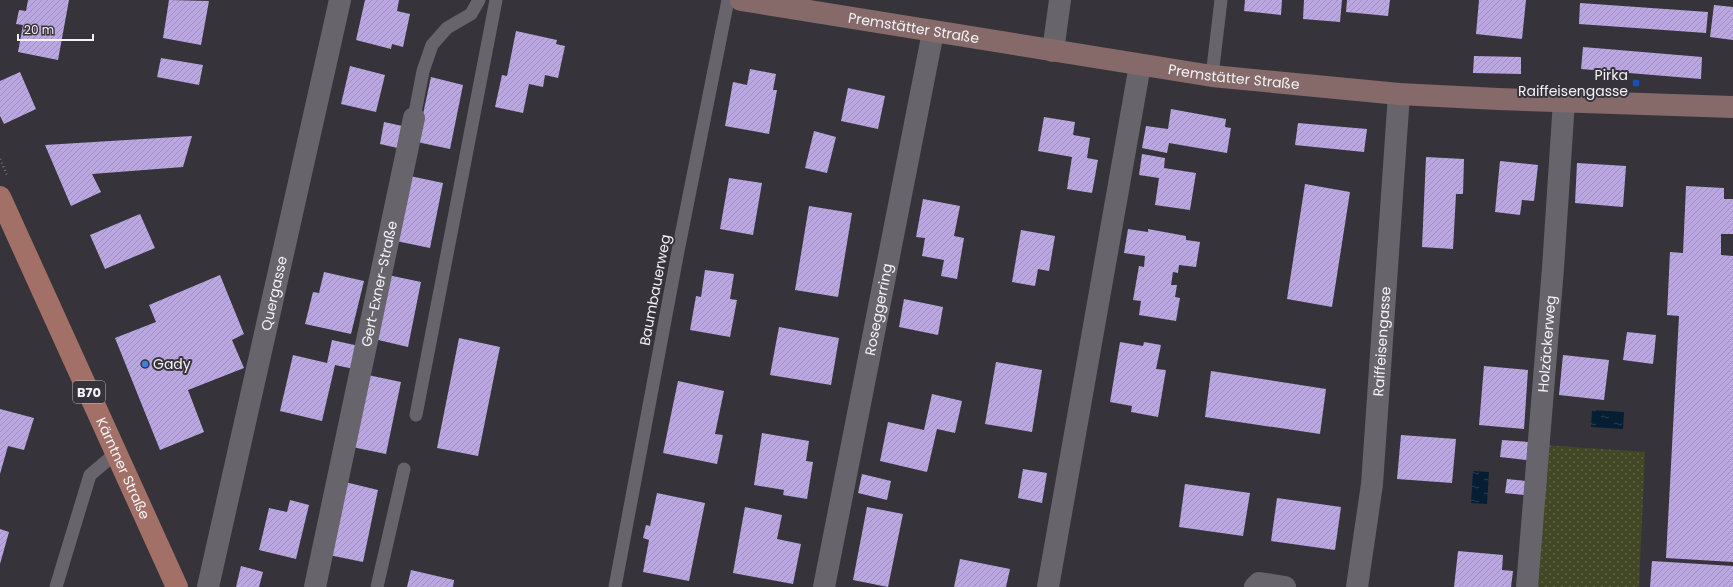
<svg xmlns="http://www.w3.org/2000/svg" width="1733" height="587" font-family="Poppins,sans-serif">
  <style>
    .grass { fill: url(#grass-dots) }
    .water { fill: url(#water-ripples) }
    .building { fill: url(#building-hatch) }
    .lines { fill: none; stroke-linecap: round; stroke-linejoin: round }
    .path { stroke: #716f75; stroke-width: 2.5; stroke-dasharray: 1 3; stroke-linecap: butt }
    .service { stroke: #67656b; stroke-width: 13 }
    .minor { stroke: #67656b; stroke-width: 22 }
    .secondary { stroke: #856a69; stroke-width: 22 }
    .primary { stroke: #a37067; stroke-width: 22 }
    .transit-dot { fill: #1a4fb4; stroke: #36343a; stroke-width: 1.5 }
    .shop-dot { fill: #3f7fe0; stroke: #36343a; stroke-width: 1.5 }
    .labels { text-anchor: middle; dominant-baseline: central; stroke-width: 4; stroke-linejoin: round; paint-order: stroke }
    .shield { fill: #36343a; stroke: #bbb9be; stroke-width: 1 }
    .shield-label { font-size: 13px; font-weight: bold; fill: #f4f2f6 }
    .street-label { font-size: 14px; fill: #f4f2f6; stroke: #36343a }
    .poi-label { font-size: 14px; fill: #f4f2f6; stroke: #36343a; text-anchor: end }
  </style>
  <defs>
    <pattern id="grass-dots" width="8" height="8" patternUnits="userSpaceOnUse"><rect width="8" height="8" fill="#424826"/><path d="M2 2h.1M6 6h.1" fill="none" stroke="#5e6346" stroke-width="1.8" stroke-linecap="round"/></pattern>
    <pattern id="water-ripples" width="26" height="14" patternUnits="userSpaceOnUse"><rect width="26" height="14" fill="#051e33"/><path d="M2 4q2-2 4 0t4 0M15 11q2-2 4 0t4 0" fill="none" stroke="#2a3f51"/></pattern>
    <pattern id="building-hatch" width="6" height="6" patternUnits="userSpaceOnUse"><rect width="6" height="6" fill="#baa7e1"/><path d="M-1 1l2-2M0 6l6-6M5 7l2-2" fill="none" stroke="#9e90bb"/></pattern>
  </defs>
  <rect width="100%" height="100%" fill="#36343a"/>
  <path class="grass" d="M1544,445L1645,452L1639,587H1534Z"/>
  <path class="water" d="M1592,410L1624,412L1623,429L1591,427Z
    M1473,471L1489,472L1487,504L1471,503Z"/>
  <path class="building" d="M28,0H69L58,60L18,52L23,25L16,24L19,10L26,11Z
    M169,0L209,1L201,45L163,38Z
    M365,0H399L397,11L410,14L403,47L392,44L391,49L356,40Z
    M1245,0H1282L1281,15L1244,11Z
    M1304,0H1342L1340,22L1303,19Z
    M1347,0H1390L1388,16L1346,12Z
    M1479,0H1526L1522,39L1476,34Z
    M1580,3L1708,12L1706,33L1579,24Z
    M1714,5L1733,7V40L1710,37Z
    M516,31L557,40L556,44L565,46L558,78L545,75L543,87L529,84L523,113L495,107L502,75L507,76Z
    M1583,47L1702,57L1701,79L1581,69Z
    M1474,56L1521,57V74L1473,73Z
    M161,58L203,65L199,85L157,77Z
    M350,66L385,75L376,112L341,104Z
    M750,69L776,74L773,90H777L769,134L725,126L733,82L747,85Z
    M20,72L36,109L4,124L0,116V81Z
    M431,77L463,85L450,149L417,142Z
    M848,88L885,96L878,129L841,121Z
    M1171,109L1226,119L1225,127L1231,128L1227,153L1169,143L1167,153L1142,148L1146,126L1168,129Z
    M1044,117L1075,122L1073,135L1090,138L1087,158L1098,160L1092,193L1067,189L1072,157L1038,151Z
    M384,122L407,127L402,149L380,144Z
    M1298,123L1367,129L1364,152L1295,145Z
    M814,131L836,137L827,173L805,168Z
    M192,136L183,167L92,174L101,192L71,206L45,145Z
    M1142,154L1165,158L1164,168L1196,173L1190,210L1155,205L1159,178L1139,175Z
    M1426,157L1464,159L1463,194H1456L1453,249L1422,247Z
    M1500,161L1538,165L1534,201L1522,200L1520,215L1495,212Z
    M1577,163L1626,166L1623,207L1575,203Z
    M410,176L443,183L430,248L396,241Z
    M729,178L762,183L753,235L720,229Z
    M1305,184L1350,192L1332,307L1287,299Z
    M1686,186L1724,188V199H1733V234H1721V255L1733,256V562L1666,558L1679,316L1667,315L1670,252L1683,253Z
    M923,199L960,206L954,236L964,238L957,279L941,276L944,260L922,256L925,238L916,237Z
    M809,206L852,213L838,297L795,290Z
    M140,214L155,248L105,269L90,235Z
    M1128,229L1148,232V229L1186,236V240L1200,242L1196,267L1179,265L1178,273L1173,272L1171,285H1177L1175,297L1180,298L1176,321L1139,315L1141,301L1133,300L1139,266L1144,267L1145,256L1124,253Z
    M1021,230L1055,236L1049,271L1038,269L1035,286L1012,282Z
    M705,270L734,274L730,299L737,300L730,337L690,330L696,296L701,297Z
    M324,272L364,281L351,334L305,324L313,292L319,293Z
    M220,275L244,334L232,340L244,368L188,390L204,432L160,450L115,338L156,322L149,305Z
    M388,275L421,282L408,347L374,339Z
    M904,299L943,307L938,335L899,327Z
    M779,327L839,338L831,385L770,375Z
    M1627,332L1656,335L1653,364L1623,360Z
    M459,338L500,347L478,456L437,448Z
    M332,340L359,346L354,369L335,365L322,421L280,411L293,355L327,363Z
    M1120,342L1143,346L1144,342L1161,345L1156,369L1166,370L1158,417L1131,412L1132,406L1110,402Z
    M1563,355L1609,360L1604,400L1559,395Z
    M996,362L1042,370L1032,432L985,424Z
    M1484,366L1528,370L1524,429L1479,425Z
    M1211,371L1326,389L1320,434L1205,417Z
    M368,375L401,382L386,454L352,447Z
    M678,381L724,391L715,434L723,435L717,464L663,453Z
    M932,394L962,401L955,433L937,429L927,472L880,461L888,422L924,430Z
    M0,409L34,418L24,450L8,446L0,474Z
    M762,433L809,441L806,461L813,462L807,499L783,495L784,490L754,485Z
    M1401,435L1456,439L1452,483L1397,479Z
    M1502,440L1528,442L1527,460L1500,457Z
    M1023,469L1047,473L1042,503L1018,498Z
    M862,474L891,481L887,500L858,493Z
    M1507,479L1526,481L1524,495L1505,493Z
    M345,482L378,490L363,562L329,555Z
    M1185,484L1250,493L1243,536L1179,527Z
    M657,493L705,503L689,581L643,572L649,540L643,538L646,525L650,526Z
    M1277,498L1341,507L1335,550L1271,541Z
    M290,500L309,505L296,559L259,550L269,508L287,512Z
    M745,507L782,515L777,539L801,544L793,584L733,573Z
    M867,507L903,514L888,587L853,580Z
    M0,529L9,532L0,564Z
    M1458,551L1503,555L1502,570L1513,571L1511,587H1454Z
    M960,559L1010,569L1006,587H954Z
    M1652,561L1733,566V587H1650Z
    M241,566L263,572L259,587H236Z
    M411,570L454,580L453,587H407Z"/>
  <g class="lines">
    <path class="path" d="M0,159L7,175"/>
    <path class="service" d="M1212,76L1221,0
      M414,118L423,71L432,45L447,28L471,14L479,0
      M416,415L496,0
      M56,587L90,475L116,453
      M377,587L404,469
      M615,587L678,251L728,0"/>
    <g class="minor">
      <path d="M1053,51L1060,0"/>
      <path id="s1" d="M208,587L340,0"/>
      <path id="s2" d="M315,587L414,118"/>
      <path id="s3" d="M824,587L933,32"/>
      <path d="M1048,587L1140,65"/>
      <path d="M1255,587L1259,583L1285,587"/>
      <path id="s4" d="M1357,587L1372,484L1399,94"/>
      <path id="s5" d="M1527,587L1553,268L1564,101"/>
    </g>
    <path class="secondary" id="s6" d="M741,0L1212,76L1399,94L1498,99L1733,107"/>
    <path class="primary" id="s7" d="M0,197L177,587"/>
  </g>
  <rect class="transit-dot" x="1632" y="79" width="8" height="8" rx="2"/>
  <circle class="shop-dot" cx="145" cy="364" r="4"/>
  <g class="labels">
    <rect class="shield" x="73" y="381" width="32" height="22" rx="3"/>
    <g class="shield-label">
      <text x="89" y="392">B70</text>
    </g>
    <g class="street-label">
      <text stroke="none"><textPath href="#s6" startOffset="175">Premstätter Straße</textPath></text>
      <text stroke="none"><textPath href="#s6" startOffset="499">Premstätter Straße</textPath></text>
      <text stroke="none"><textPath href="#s2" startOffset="310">Gert-Exner-Straße</textPath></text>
      <text transform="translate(655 290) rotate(-79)">Baumbauerweg</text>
      <text stroke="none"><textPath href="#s1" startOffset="301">Quergasse</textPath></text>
      <text stroke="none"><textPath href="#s3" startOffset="283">Roseggerring</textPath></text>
      <text stroke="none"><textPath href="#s4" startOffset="247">Raiffeisengasse</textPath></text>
      <text stroke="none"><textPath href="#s5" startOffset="244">Holzäckerweg</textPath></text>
      <text stroke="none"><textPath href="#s7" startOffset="298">Kärntner Straße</textPath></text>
    </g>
    <g class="poi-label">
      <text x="1628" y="75">Pirka<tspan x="1628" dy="16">Raiffeisengasse</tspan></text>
      <text x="153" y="364" text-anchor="start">Gady</text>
    </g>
  </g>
  <path d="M18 34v6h75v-6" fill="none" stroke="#f4f2f6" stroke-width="2"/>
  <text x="24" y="34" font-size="12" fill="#f4f2f6" stroke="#36343a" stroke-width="3" paint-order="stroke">20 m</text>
</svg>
